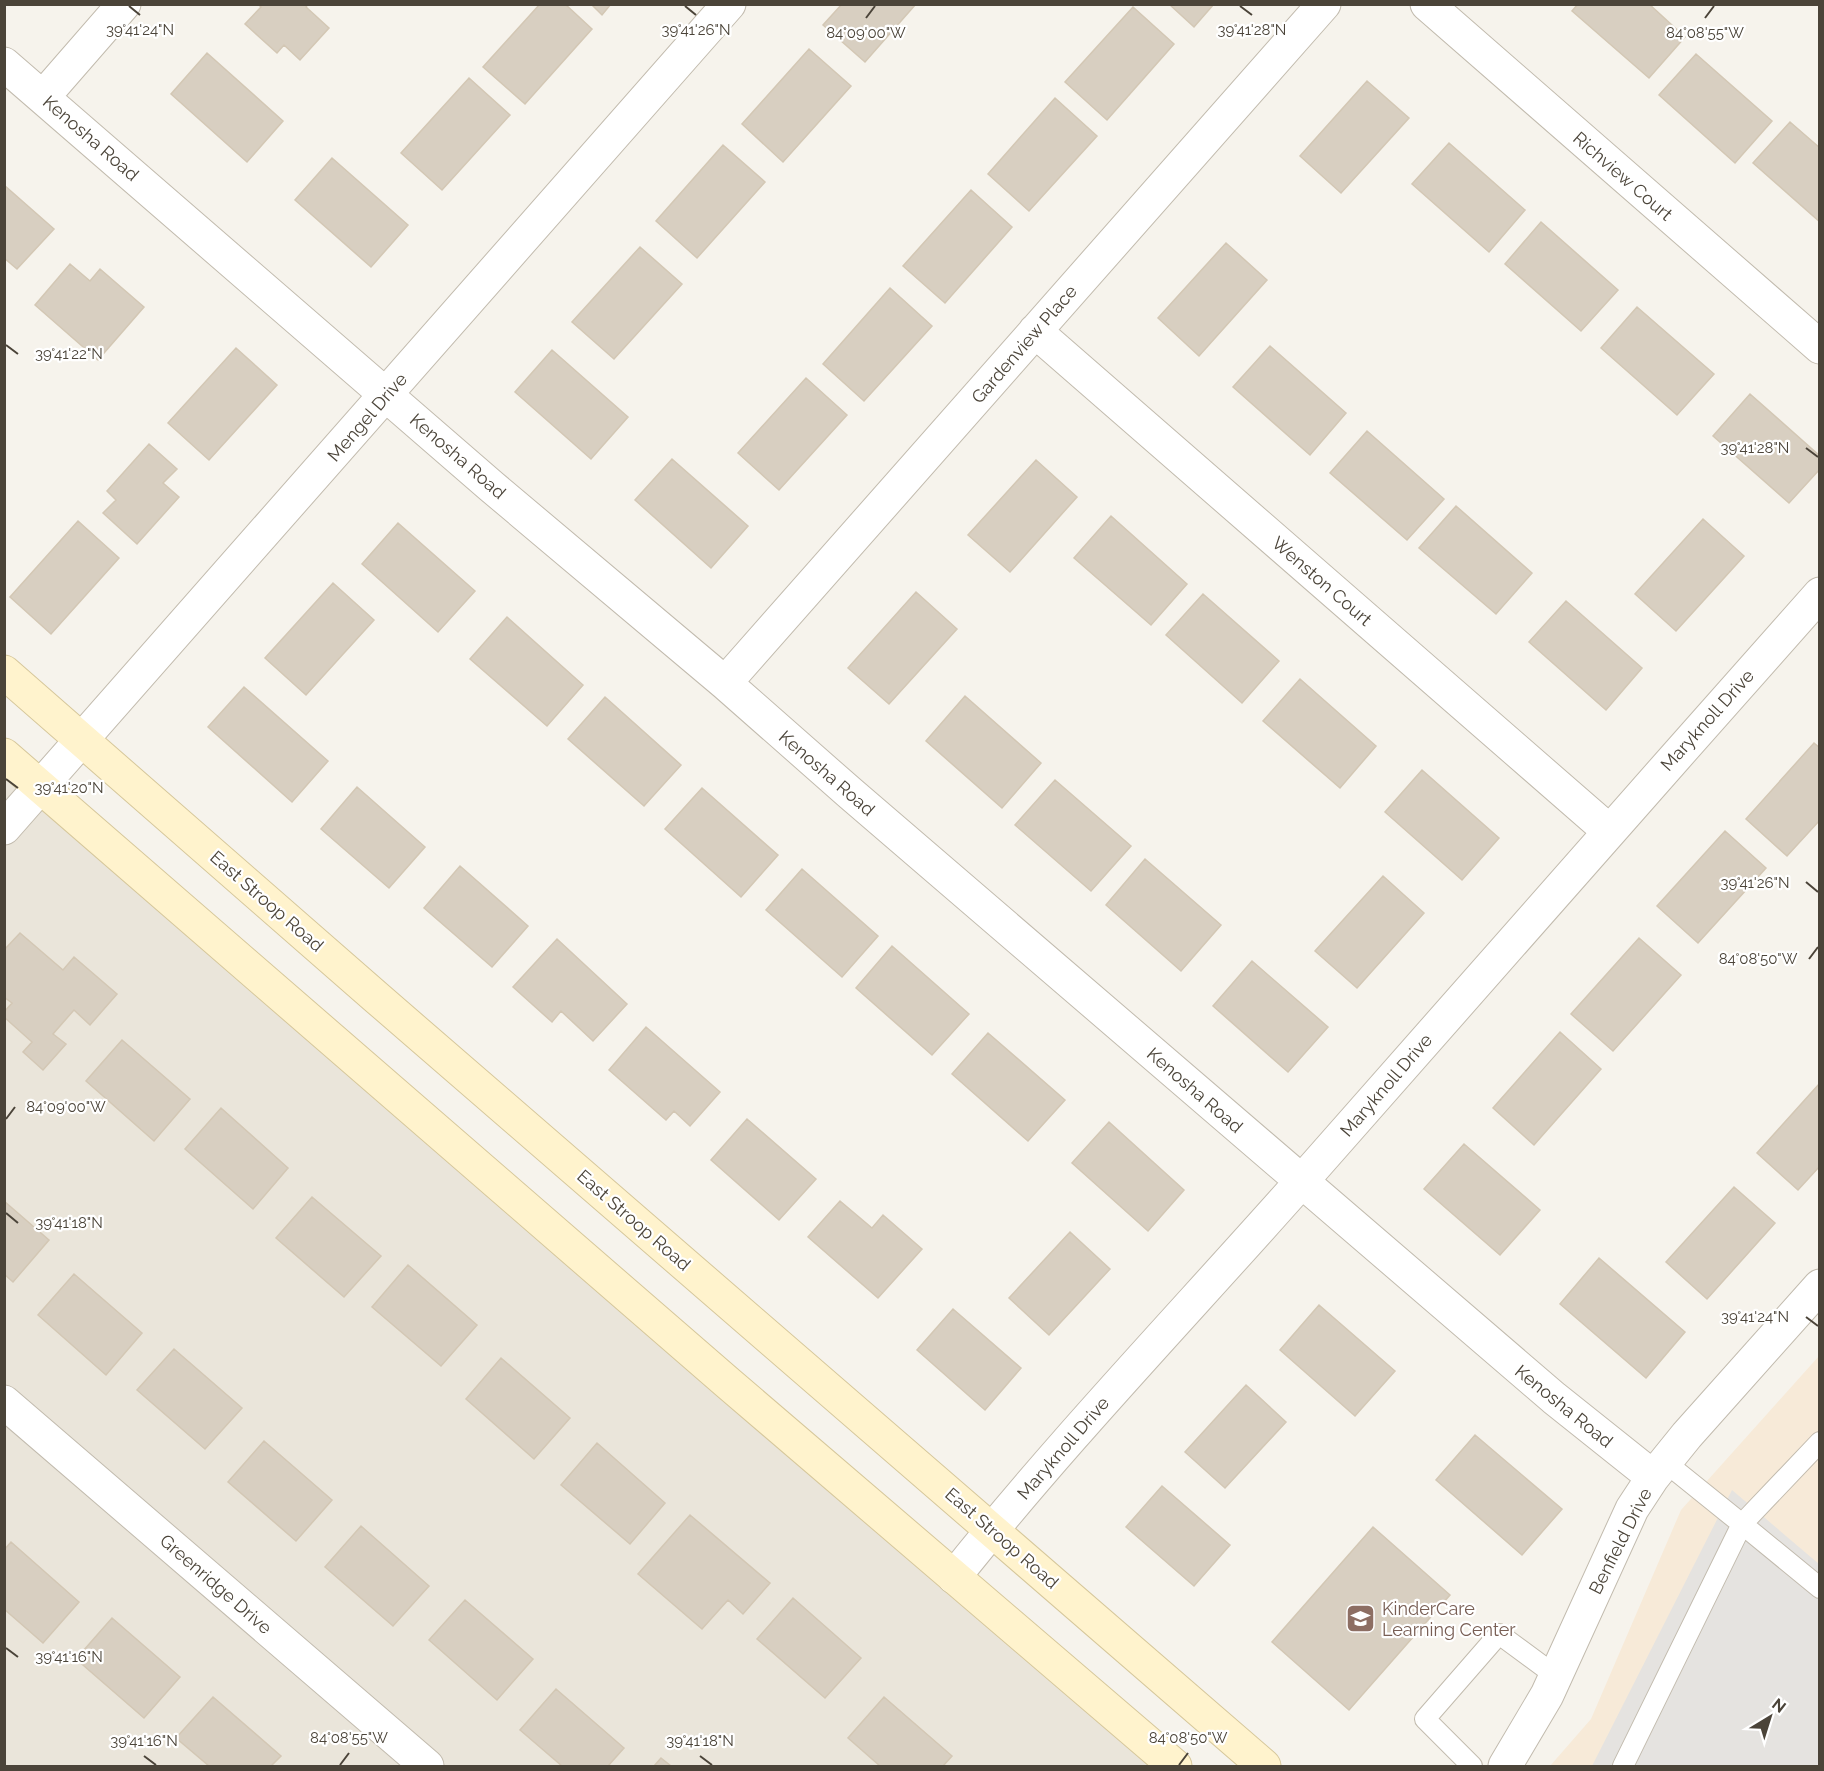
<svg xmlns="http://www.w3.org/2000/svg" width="1824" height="1771" font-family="Raleway,sans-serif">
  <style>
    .residential { fill: #eae5da }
    .commercial { fill: #f7ead8 }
    .parking { fill: #e5e3e0 }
    .building { fill: #d8cfc1; stroke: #d3c7b4; stroke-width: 1.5 }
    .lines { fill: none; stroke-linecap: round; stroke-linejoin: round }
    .lane-casing { stroke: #c2bbae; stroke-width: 22 }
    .street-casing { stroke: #c2bbae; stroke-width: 35 }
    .secondary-casing { stroke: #d6c79b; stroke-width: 35 }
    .lane { stroke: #fff; stroke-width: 20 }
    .street { stroke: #fff; stroke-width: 33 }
    .secondary { stroke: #fff3cd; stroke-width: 33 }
    .ticks { fill: none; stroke: #4b4439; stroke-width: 2 }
    .labels { text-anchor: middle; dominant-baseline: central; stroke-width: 4.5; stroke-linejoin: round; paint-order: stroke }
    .street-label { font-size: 18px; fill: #4b4439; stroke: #fff }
    .education-label { font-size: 18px; fill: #785e54; stroke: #fff; text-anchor: start }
    .ticks-label { font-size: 15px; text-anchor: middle; fill: #4b4439; stroke: #fff; stroke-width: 4.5; stroke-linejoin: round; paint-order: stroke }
  </style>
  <rect width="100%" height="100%" fill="#f6f3ec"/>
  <path class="residential" d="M5,761L1175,1766H5Z"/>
  <path class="commercial" d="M1819,1356V1766H1550L1591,1719L1681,1510Z"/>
  <path class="parking" d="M1732,1490L1819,1564V1766H1592Z"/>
  <path class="building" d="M258,4H308L306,7L329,28L300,60L284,45L277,53L245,24L261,7Z
    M540,4H565L592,29L525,104L483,67Z
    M591,4H611L602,15Z
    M842,4H916L865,62L823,25Z
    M1169,4H1214L1194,27Z
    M1578,4H1649L1685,37L1649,78L1572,11Z
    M1133,7L1174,44L1107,120L1065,82Z
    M809,49L851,86L783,162L742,124Z
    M207,53L283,121L247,162L171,94Z
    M1696,54L1772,121L1735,163L1659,95Z
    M469,78L510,115L442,190L401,153Z
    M1367,81L1409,118L1341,193L1300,156Z
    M1055,98L1097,136L1029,211L988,174Z
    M1790,122L1820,148V222L1753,163Z
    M1449,143L1525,210L1489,252L1412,184Z
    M723,145L765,182L697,258L656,221Z
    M332,158L408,225L371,267L295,200Z
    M4,185L54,229L17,269L4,258Z
    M971,190L1012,227L945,303L903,266Z
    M1541,222L1618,290L1581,331L1505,264Z
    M1226,243L1267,280L1199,356L1158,318Z
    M640,247L682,284L614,359L572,322Z
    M70,264L90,281L100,269L144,307L98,360L35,305Z
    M890,288L932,326L864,401L823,364Z
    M1637,307L1714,374L1677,415L1601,348Z
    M1270,346L1346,413L1310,455L1233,387Z
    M236,348L277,385L209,460L168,423Z
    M552,350L628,417L591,459L515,392Z
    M806,378L847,415L779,490L738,453Z
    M1750,394L1820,456V469L1789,503L1713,436Z
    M1367,431L1444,499L1407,540L1330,473Z
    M149,444L177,469L163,483L179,497L137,544L103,513L116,500L107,491Z
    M672,459L748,526L711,568L635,500Z
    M1036,460L1077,497L1010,572L968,535Z
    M1456,506L1532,573L1496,614L1419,548Z
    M1111,516L1187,584L1151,625L1074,558Z
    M1703,519L1744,556L1676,631L1635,594Z
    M78,521L119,558L51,634L10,597Z
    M398,523L475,591L438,632L362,564Z
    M333,583L374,620L306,695L265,658Z
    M916,592L957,629L889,704L848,668Z
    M1203,594L1279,661L1242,703L1166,635Z
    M1566,601L1642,668L1606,710L1529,642Z
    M507,617L583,685L547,726L470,659Z
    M1300,679L1376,746L1340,788L1263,721Z
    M244,687L328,761L292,802L208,727Z
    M965,696L1041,763L1002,808L926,741Z
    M605,697L681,765L644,806L568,739Z
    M1814,743L1820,748V820L1787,856L1746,819Z
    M1422,770L1499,838L1462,880L1385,812Z
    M1055,780L1131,846L1091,891L1015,825Z
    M357,787L425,847L389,888L321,829Z
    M702,788L778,855L741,897L665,829Z
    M1725,831L1766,868L1698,943L1657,906Z
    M1145,859L1221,925L1181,971L1106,905Z
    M460,866L528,926L492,967L424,908Z
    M802,869L878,936L842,977L766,910Z
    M1383,876L1424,913L1357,988L1315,951Z
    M20,933L63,970L74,957L117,994L90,1025L74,1010L53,1034L66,1044L43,1070L23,1052L32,1042L4,1017V1012L12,1003L4,997V950Z
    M1639,938L1681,975L1613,1051L1571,1014Z
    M557,939L627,1004L593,1041L561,1011L552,1022L513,987Z
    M892,946L969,1014L932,1055L856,988Z
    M1252,961L1328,1027L1288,1072L1213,1006Z
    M646,1027L720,1092L690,1126L674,1111L666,1120L609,1070Z
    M1560,1032L1601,1069L1534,1145L1493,1108Z
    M988,1033L1065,1100L1028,1141L952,1074Z
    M122,1040L190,1099L154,1141L86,1081Z
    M1820,1083V1166L1798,1190L1757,1153Z
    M221,1108L288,1168L253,1209L185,1149Z
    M747,1119L816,1179L779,1220L711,1160Z
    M1109,1122L1184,1190L1148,1231L1072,1163Z
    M1464,1144L1540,1210L1500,1255L1424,1189Z
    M1734,1187L1775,1223L1707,1299L1666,1262Z
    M312,1197L381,1256L344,1297L276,1238Z
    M4,1201L49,1240L13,1282L4,1274Z
    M840,1201L872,1228L883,1215L922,1249L878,1298L808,1237Z
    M1070,1232L1110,1269L1049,1335L1009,1298Z
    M1599,1258L1685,1332L1646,1378L1560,1304Z
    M408,1265L477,1325L441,1366L372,1307Z
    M74,1274L142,1333L106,1375L38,1315Z
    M1319,1305L1395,1371L1355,1416L1280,1350Z
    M953,1309L1021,1368L985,1410L917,1350Z
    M174,1349L242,1408L205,1449L137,1390Z
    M501,1358L570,1418L534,1459L466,1399Z
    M1246,1385L1286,1422L1225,1488L1185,1452Z
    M1475,1435L1562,1509L1522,1555L1436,1480Z
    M264,1441L332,1500L296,1541L228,1482Z
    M597,1443L665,1503L630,1544L561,1485Z
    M1162,1486L1230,1545L1194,1586L1126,1527Z
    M690,1515L770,1583L743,1614L728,1600L702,1629L638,1574Z
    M361,1526L429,1586L393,1626L325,1567Z
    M1373,1527L1450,1595L1349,1710L1272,1642Z
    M11,1542L79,1602L43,1643L4,1609V1550Z
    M793,1598L861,1658L825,1698L757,1639Z
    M465,1600L533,1659L497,1700L429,1640Z
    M112,1618L180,1677L144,1718L76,1659Z
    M556,1689L624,1748L608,1766H562L520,1730Z
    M213,1697L281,1756L271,1766H209L176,1738Z
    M884,1697L952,1756L943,1766H880L848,1738Z
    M661,1758L671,1766H654Z"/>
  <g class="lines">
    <defs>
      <path id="lane" d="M1665,1462L1742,1524L1820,1442
        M1472,1766L1425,1719L1499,1634L1556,1676
        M1623,1766L1742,1524L1820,1588"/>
      <path id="street" d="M1427,4L1820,347
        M4,64L491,486L725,683L850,793L1554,1398L1653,1477
        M43,97L124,4
        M1035,331L1609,831
        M725,683L1324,4
        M4,828L729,4
        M4,1402L427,1766
        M954,1577C1063,1440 1185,1313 1301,1182C1475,986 1646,789 1820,594
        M1505,1766L1547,1695L1632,1509L1653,1477L1687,1435L1820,1286"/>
      <path id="secondary" d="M4,672L377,998L1264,1766
        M4,755L728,1383L1175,1766"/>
    </defs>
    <use href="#lane" class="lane-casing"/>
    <use href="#street" class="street-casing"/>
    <use href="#secondary" class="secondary-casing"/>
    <use href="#lane" class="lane"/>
    <use href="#street" class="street"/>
    <use href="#secondary" class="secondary"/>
  </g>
  <path class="ticks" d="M129,6L140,15M685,6L696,15M1240,6L1252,15M866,18L875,6M1705,18L1714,6M6,345L18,354M1806,448L1818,457M6,779L18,788M1806,882L1818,892M1809,959L1818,947M6,1119L15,1107M6,1213L18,1223M1806,1317L1818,1326M6,1648L18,1657M144,1756L156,1765M700,1756L712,1765M340,1765L349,1753M1179,1765L1188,1753"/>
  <defs>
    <symbol id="school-square" viewBox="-11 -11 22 22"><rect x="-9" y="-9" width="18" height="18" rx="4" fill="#8d6e63" stroke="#fff"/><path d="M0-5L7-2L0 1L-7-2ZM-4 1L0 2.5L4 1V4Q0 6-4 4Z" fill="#fff"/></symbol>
  </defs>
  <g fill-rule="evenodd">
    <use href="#school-square" x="1344" y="1602" width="33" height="33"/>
  </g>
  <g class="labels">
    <g class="street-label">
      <text transform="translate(91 138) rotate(41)">Kenosha Road</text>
      <text transform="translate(1623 176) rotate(41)">Richview Court</text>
      <text transform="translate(1024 344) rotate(-49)">Gardenview Place</text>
      <text transform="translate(367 417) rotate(-49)">Mengel Drive</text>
      <text transform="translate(458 456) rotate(41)">Kenosha Road</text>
      <text transform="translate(1322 581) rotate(41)">Wenston Court</text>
      <text transform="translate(1707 720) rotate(-48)">Maryknoll Drive</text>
      <text transform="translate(827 773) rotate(41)">Kenosha Road</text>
      <text transform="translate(267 901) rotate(41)">East Stroop Road</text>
      <text transform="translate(1386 1085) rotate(-49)">Maryknoll Drive</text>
      <text transform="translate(1195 1090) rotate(41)">Kenosha Road</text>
      <text transform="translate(634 1220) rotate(41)">East Stroop Road</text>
      <text transform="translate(1564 1406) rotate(39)">Kenosha Road</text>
      <text transform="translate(1063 1448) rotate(-49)">Maryknoll Drive</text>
      <text transform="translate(1002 1538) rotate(41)">East Stroop Road</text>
      <text transform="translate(1620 1541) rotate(-63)">Benfield Drive</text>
      <text transform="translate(216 1584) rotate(41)">Greenridge Drive</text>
    </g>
    <g class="education-label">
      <text x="1382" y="1608">KinderCare<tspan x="1382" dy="21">Learning Center</tspan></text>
    </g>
  </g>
  <g class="ticks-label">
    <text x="140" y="35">39°41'24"N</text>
    <text x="696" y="35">39°41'26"N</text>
    <text x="1252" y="35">39°41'28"N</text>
    <text x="866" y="38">84°09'00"W</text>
    <text x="1705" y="38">84°08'55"W</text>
    <text x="69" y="359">39°41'22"N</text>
    <text x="1755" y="453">39°41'28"N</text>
    <text x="69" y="793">39°41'20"N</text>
    <text x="1755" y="888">39°41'26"N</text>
    <text x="1758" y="964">84°08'50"W</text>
    <text x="66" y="1112">84°09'00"W</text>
    <text x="69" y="1228">39°41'18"N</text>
    <text x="1755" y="1322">39°41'24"N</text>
    <text x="69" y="1662">39°41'16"N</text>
    <text x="349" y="1743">84°08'55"W</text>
    <text x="1188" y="1743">84°08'50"W</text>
    <text x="144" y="1746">39°41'16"N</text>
    <text x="700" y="1746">39°41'18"N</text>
  </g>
  <rect width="1824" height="1771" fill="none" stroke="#4b4439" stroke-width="12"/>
  <g transform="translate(1770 1717) rotate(38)" stroke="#ffffff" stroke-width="4.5" paint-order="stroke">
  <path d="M0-4.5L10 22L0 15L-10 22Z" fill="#4b4439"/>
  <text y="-9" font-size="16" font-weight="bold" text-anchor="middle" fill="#4b4439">N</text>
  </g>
</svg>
